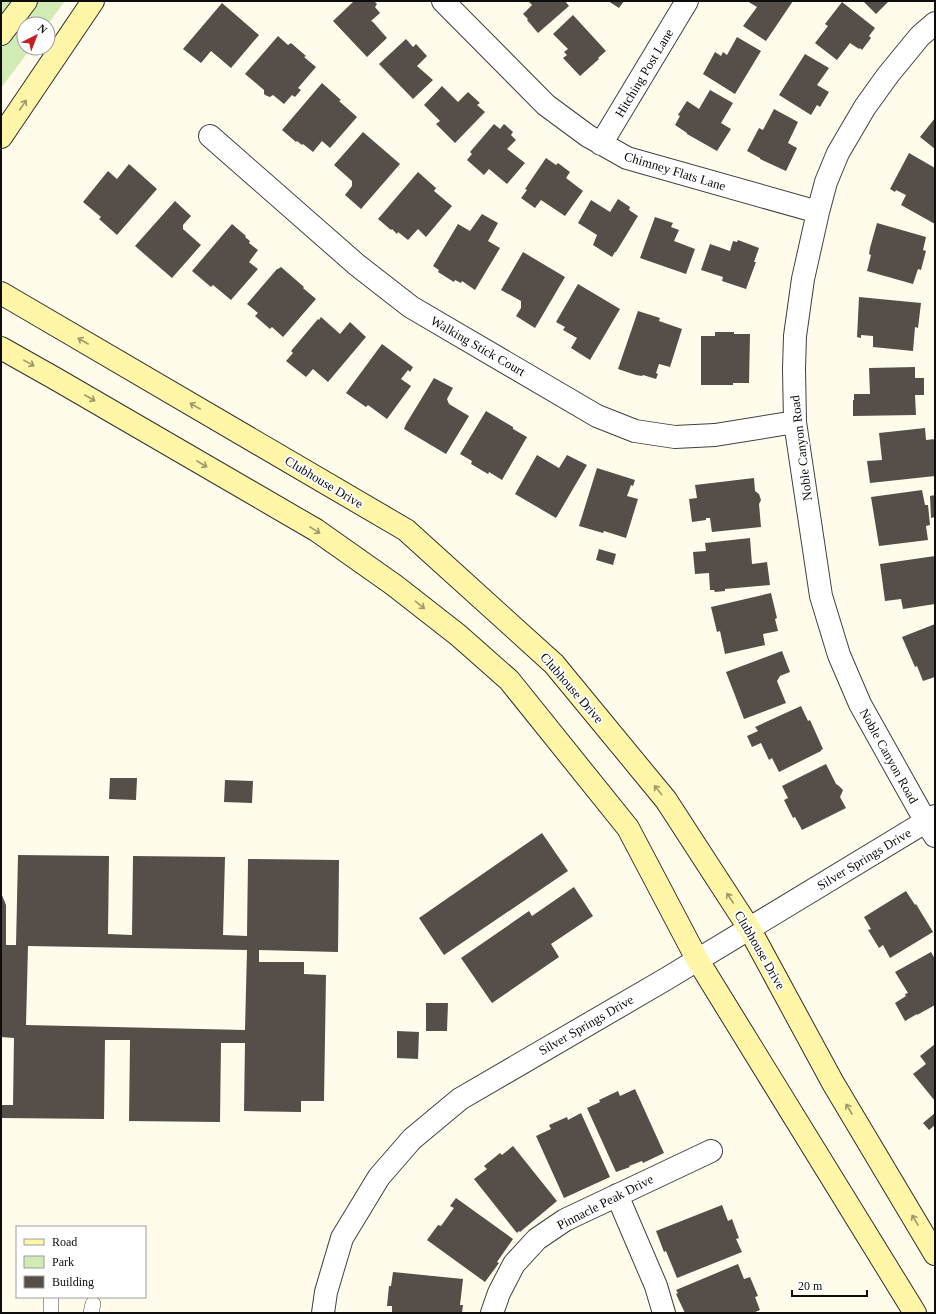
<svg xmlns="http://www.w3.org/2000/svg" width="936" height="1314" font-family="Georgia,serif">
  <style>
    .green { fill: #d0ebb4 }
    .building { fill: #564e48; fill-rule: evenodd }
    .lines { fill: none; stroke-linecap: round; stroke-linejoin: round }
    .lane-casing { stroke: #404040; stroke-width: 16 }
    .street-casing { stroke: #404040; stroke-width: 24 }
    .secondary-casing { stroke: #2f2f2f; stroke-width: 24 }
    .lane { stroke: #fff; stroke-width: 15 }
    .street { stroke: #fff; stroke-width: 22 }
    .secondary { stroke: #fff6a7; stroke-width: 22 }
    .oneway { stroke: #9e9969 }
    .labels { text-anchor: middle; dominant-baseline: central; stroke-width: 4; stroke-linejoin: round; paint-order: stroke }
    .street-label { font-size: 13px; fill: #0d0d0d; stroke: #fff }
  </style>
  <rect width="100%" height="100%" fill="#fffcec"/>
  <path class="green" d="M1,1H65L48,24H24V48H31L1,88Z"/>
  <path class="building" d="M354,1H374L377,4L375,7L380,13L371,21L373,22L387,38L367,57L333,21Z
    M528,1H565L569,6L538,33L527,20L528,19L523,14L532,5Z
    M608,1H624L619,8Z
    M747,1H793L766,41L743,26L757,7Z
    M863,1H889L876,14Z
    M842,2L875,28L869,36L871,38L862,50L860,48L859,49L850,43L837,60L815,43L828,26L825,24Z
    M222,3L259,35L231,68L211,51L201,63L183,49Z
    M573,15L606,51L598,58L599,59L580,76L563,58L567,55L564,52L568,49L553,34Z
    M278,36L288,45L291,43L306,56L304,57L316,67L298,88L301,90L295,97L292,95L284,104L273,95L270,97L267,96L264,94V90L245,74Z
    M737,37L761,51L735,94L703,74L715,52L721,56L723,52L727,55Z
    M406,39L413,47L416,44L427,56L417,66L433,80L413,99L379,64Z
    M805,54L829,68L817,85L829,92L820,107L817,105L811,115L779,95Z
    M322,83L341,100L339,101L357,117L330,148L322,141L313,152L303,144L302,145L297,141L296,142L282,130Z
    M442,86L458,102L468,92L480,103L477,105L485,112L455,143L436,124L440,121L424,105Z
    M710,90L733,103L721,123L731,129L717,151L687,134V133L675,125L680,116L678,115L687,101L699,109Z
    M774,109L798,122L788,143L797,148L786,171L760,159V158L747,151L759,128L763,130Z
    M935,118V149L920,137Z
    M494,124L500,129L504,124L513,132L511,135L516,140L507,149L525,163L507,184L489,169L484,175L467,160L472,154L470,152Z
    M363,132L400,164L361,209L345,195L352,186V181L334,165Z
    M909,153L935,168V224L901,205L906,195L896,190L895,192L890,189Z
    M546,158L556,165L558,163L570,172L566,178L583,191L565,216L541,200L535,208L521,198L527,190L525,189Z
    M129,164L157,189L117,235L99,219L101,217L83,202L108,171L117,179Z
    M418,172L436,188L434,191L452,206L426,237L418,229L408,240L398,232L397,234L392,229L391,230L378,219Z
    M618,199L630,207L629,210L638,216L616,252H615L612,257L593,245L597,235L578,223L591,200L610,212Z
    M175,201L191,216L183,225V229L201,245L172,278L135,246Z
    M482,214L498,223L488,241L500,248L475,290L462,281L461,283L455,280L454,282L438,272L439,270L433,266L458,224L470,231Z
    M655,217L673,223L671,227L679,230L674,241L695,249L686,274L640,258Z
    M877,223L926,237L923,250L926,251L921,270L918,269L913,284L867,271L871,255L869,254L870,248Z
    M232,224L246,236L245,237L250,241L249,243L258,250L249,262L258,269L231,300L213,285L211,287L192,271Z
    M738,240L759,248L754,262H756L746,289L722,281L723,277L701,270L710,244L730,251L733,241L737,242Z
    M523,252L565,277L535,328L516,316L521,308V301L501,290Z
    M281,267L304,287L303,288L316,299L283,337L272,327L270,329L255,316L258,313L247,304L277,269H278Z
    M578,284L620,309L590,360L571,348L577,338L563,330L565,327L556,322Z
    M859,297L921,303L918,328L915,327L913,351L873,347V336L861,335V338L857,337Z
    M638,311L660,318L659,321L682,329L670,367L659,364L656,373L658,374L656,379L643,375L642,376L636,375L618,369Z
    M321,317L340,334L350,322L366,337L328,382L313,369L306,377L286,361L293,353L291,351L318,319L319,320Z
    M715,332H734V334H750L749,383H733V385H701V336H715Z
    M382,344L413,367L410,372L408,370L401,379L411,386L387,419L368,405L366,407L346,393Z
    M915,367V378H924V395H915L916,415L853,416V400H854V394H870L869,368Z
    M434,378L453,388L447,399L449,404L469,416L446,454L404,429L406,424Z
    M486,411L513,427V429L527,437L502,480L489,472L488,474L471,464L472,461L460,454Z
    M925,428L926,440L935,439V476L870,483L867,461L882,460L879,433Z
    M537,455L559,468L567,455L587,465L556,518L515,494Z
    M597,468L635,480L633,486L631,485L627,496L638,499L626,538L604,531L603,533L579,526Z
    M754,478L755,491L759,494L761,500L759,504L761,527L712,532L710,518H706V520L692,522L689,499L697,498L695,485Z
    M922,490L925,505H928L930,525L926,526L928,540L879,546L871,497Z
    M935,495V517L931,518L930,496Z
    M750,538L752,564L767,562L770,585L725,589V591L715,592L714,590H710L709,573L695,574L693,552L706,551L705,543Z
    M599,549L616,554L613,565L596,560Z
    M935,556V604L903,609L901,599L885,601L880,564Z
    M771,593L777,618L775,619L778,631L763,634L765,645L725,654L720,631L717,632L711,607Z
    M935,624V677L923,681L917,666L915,667L902,637Z
    M782,651L790,672L780,676L777,681L786,703L744,719L726,672Z
    M801,706L808,721L810,720L823,749L821,750V751L779,772L772,758L769,760L761,743L752,747L747,736L758,731L755,727Z
    M826,764L836,784L839,786L843,790L840,797L846,808L802,830L795,817L793,818L784,800L788,798L782,786Z
    M110,778H137L136,800L109,799Z
    M225,780L253,781L252,803L224,802Z
    M542,833L568,871L444,955L419,918Z
    M18,855L109,856L108,934L132,935L133,856L225,857L223,935L247,936L248,859L339,860L338,952L259,950V962H304V974L326,975L324,1101H301V1112L244,1111L245,1043H221L220,1122L129,1121L130,1040H105L104,1119L1,1118V1105H13L14,1038L1,1037V893L6,905V945H16ZM28,946L247,950L245,1030L26,1025Z
    M574,887L593,916L551,944L559,957L492,1003L461,958L529,911L532,916Z
    M906,891L915,905L916,904L933,932L890,958L883,945L879,948L868,930L871,929L864,917Z
    M931,952L935,959V1005L917,1015V1014L905,1021L895,1003L906,996L905,994L908,993L895,972Z
    M426,1003H448L447,1031H426Z
    M397,1031L419,1032L418,1059L397,1058Z
    M935,1044V1101L913,1074L926,1064L920,1056Z
    M635,1089L664,1153L643,1163L642,1161L629,1166L630,1167L616,1172L587,1108L600,1102L599,1100L618,1091L620,1096Z
    M581,1113L610,1177L564,1198L536,1136L551,1129L549,1125L567,1117L568,1120Z
    M935,1113V1125L929,1130L923,1123Z
    M513,1146L557,1201L520,1232L519,1231L517,1233L474,1179L487,1169L484,1166L500,1153L502,1155Z
    M456,1198L513,1239L497,1262L499,1263L485,1282L427,1240L438,1225L441,1226L454,1208L450,1206Z
    M722,1205L728,1221L732,1219L739,1238L736,1239L742,1252L677,1278L666,1251L664,1252L656,1231Z
    M738,1264L744,1279L750,1277L758,1296L755,1297L760,1310L753,1313H685L676,1294L678,1293L676,1290Z
    M393,1272L463,1279L460,1305H463L462,1313H392V1306H387L389,1286H391Z"/>
  <g class="lines">
    <defs>
      <path id="lane" d="M51,1297V1313
        M91,1313L93,1304"/>
      <path id="street" d="M443,1L546,105L588,136L627,158L818,212
        M935,23L920,36L888,75L865,107L838,153L826,182L818,212L803,279L795,336L794,369L795,422L821,596L839,655L860,704L926,822L935,836
        M210,136L357,265L411,307L597,416L635,431L675,437L715,435L795,422
        M601,144L687,1
        M617,1195L656,1286L664,1313
        M323,1313L326,1292L342,1238L379,1177L412,1139L460,1099L666,979L935,816
        M492,1313L499,1293L514,1264L537,1239L565,1220L711,1151"/>
      <path id="secondary" d="M1,34L26,1
        M1,137L93,1
        M1,293L406,530L554,664L666,800L749,928L833,1083L935,1254
        M1,348L56,379L316,530L394,585L458,635L509,680L628,828L697,959L915,1313"/>
    </defs>
    <use href="#lane" class="lane-casing"/>
    <use href="#street" class="street-casing"/>
    <use href="#secondary" class="secondary-casing"/>
    <use href="#lane" class="lane"/>
    <use href="#street" class="street"/>
    <use href="#secondary" class="secondary"/>
  </g>
  <defs><path id="oneway-shaft" d="M-6 0H5M1.5-3L5.5 0L1.5 3" fill="none" stroke-width="1.6" stroke-linecap="round" stroke-linejoin="round"/></defs>
  <g class="oneway">
    <use href="#oneway-shaft" transform="translate(23 105) rotate(-56)"/>
    <use href="#oneway-shaft" transform="translate(83 341) rotate(-150)"/>
    <use href="#oneway-shaft" transform="translate(29 363) rotate(29)"/>
    <use href="#oneway-shaft" transform="translate(90 398) rotate(30)"/>
    <use href="#oneway-shaft" transform="translate(195 406) rotate(-150)"/>
    <use href="#oneway-shaft" transform="translate(202 464) rotate(30)"/>
    <use href="#oneway-shaft" transform="translate(315 530) rotate(32)"/>
    <use href="#oneway-shaft" transform="translate(420 605) rotate(39)"/>
    <use href="#oneway-shaft" transform="translate(658 790) rotate(-129)"/>
    <use href="#oneway-shaft" transform="translate(730 898) rotate(-123)"/>
    <use href="#oneway-shaft" transform="translate(849 1109) rotate(-121)"/>
    <use href="#oneway-shaft" transform="translate(915 1220) rotate(-121)"/>
  </g>
  <g class="labels">
    <g class="street-label">
      <text transform="translate(644 73) rotate(-59)">Hitching Post Lane</text>
      <text transform="translate(675 171) rotate(17)">Chimney Flats Lane</text>
      <text transform="translate(478 346) rotate(30)">Walking Stick Court</text>
      <text transform="translate(801 448) rotate(-97)">Noble Canyon Road</text>
      <text transform="translate(324 482) rotate(31)">Clubhouse Drive</text>
      <text transform="translate(572 688) rotate(49)">Clubhouse Drive</text>
      <text transform="translate(889 756) rotate(61)">Noble Canyon Road</text>
      <text transform="translate(864 859) rotate(-31)">Silver Springs Drive</text>
      <text transform="translate(760 950) rotate(60)">Clubhouse Drive</text>
      <text transform="translate(586 1025) rotate(-30)">Silver Springs Drive</text>
      <text transform="translate(605 1202) rotate(-27)">Pinnacle Peak Drive</text>
    </g>
  </g>
  <rect width="936" height="1314" fill="none" stroke="#0d0d0d" stroke-width="4"/>
  <rect x="16" y="1226" width="130" height="72" fill="#ffffff" stroke="#9e9e9e"/>
  <rect x="24" y="1239" width="20" height="6" fill="#fff6a7" stroke="#9e9e9e"/>
  <text x="52" y="1246" font-size="12" fill="#0d0d0d">Road</text>
  <rect x="24" y="1256" width="20" height="12" fill="#d0ebb4" stroke="#9e9e9e"/>
  <text x="52" y="1266" font-size="12" fill="#0d0d0d">Park</text>
  <rect x="24" y="1276" width="20" height="12" fill="#564e48" stroke="#9e9e9e"/>
  <text x="52" y="1286" font-size="12" fill="#0d0d0d">Building</text>
  <g transform="translate(36 36) rotate(42)"><circle r="19" fill="#ffffff" stroke="#9e9e9e"/>
  <path d="M0-3L7 15L0 10L-7 15Z" fill="#c21f25"/>
  <text y="-6" font-size="11" font-weight="bold" text-anchor="middle" fill="#0d0d0d">N</text>
  </g>
  <path d="M792 1290v6h75v-6" fill="none" stroke="#0d0d0d" stroke-width="2"/>
  <text x="798" y="1290" font-size="12" fill="#0d0d0d" stroke="#ffffff" stroke-width="3" paint-order="stroke">20 m</text>
</svg>
